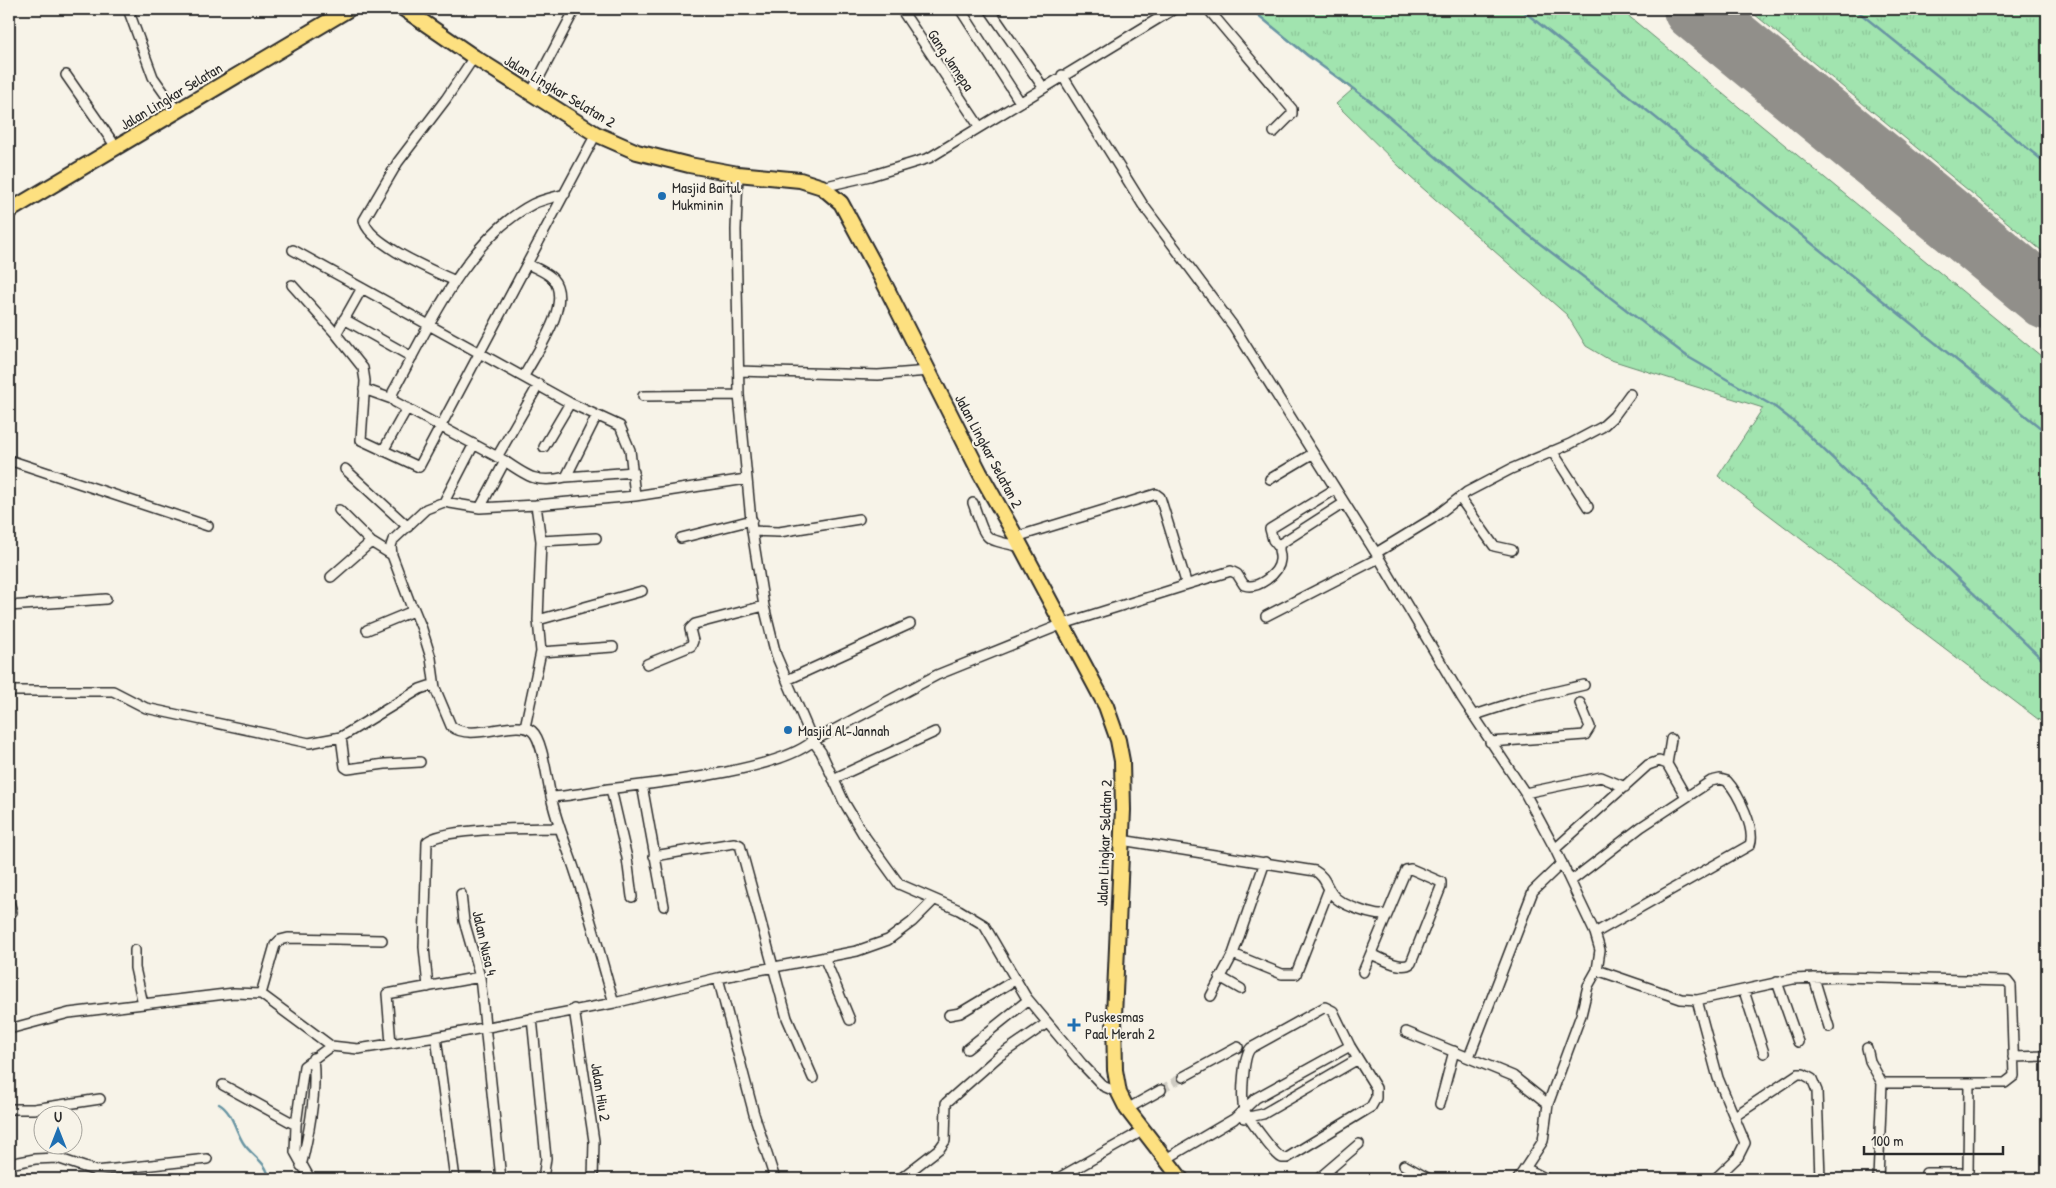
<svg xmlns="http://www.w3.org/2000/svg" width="2056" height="1188" font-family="'Patrick Hand',sans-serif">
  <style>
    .grass { fill: url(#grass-tufts); stroke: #66886d }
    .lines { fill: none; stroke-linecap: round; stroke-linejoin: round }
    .stream { stroke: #6995a3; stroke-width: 2.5 }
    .runway { stroke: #918f8a; stroke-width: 62 }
    .minor-tunnel { stroke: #cecbc2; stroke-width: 9; stroke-dasharray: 9 4.5; stroke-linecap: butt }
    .minor-casing { stroke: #2b2b2b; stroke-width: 12 }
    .trunk-casing { stroke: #2b2b2b; stroke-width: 18 }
    .minor { stroke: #f7f3e8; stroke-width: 9 }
    .trunk { stroke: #fde080; stroke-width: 14 }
    .poi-dot { fill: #1f6fb2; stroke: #f7f3e8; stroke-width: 2 }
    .labels { text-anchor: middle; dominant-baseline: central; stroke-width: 4; stroke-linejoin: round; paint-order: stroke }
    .street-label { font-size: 15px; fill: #2b2b2b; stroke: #f7f3e8 }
    .poi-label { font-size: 15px; fill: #2b2b2b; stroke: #f7f3e8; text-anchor: start }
  </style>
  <defs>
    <pattern id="grass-tufts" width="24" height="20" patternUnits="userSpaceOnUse" patternTransform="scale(1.25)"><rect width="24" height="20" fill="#a1e4af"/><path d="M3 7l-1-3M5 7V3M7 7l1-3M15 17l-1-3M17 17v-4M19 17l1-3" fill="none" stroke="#8bc497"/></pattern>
  </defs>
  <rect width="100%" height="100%" fill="#f7f3e8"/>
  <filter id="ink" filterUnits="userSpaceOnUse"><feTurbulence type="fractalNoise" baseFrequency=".02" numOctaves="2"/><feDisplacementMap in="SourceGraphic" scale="10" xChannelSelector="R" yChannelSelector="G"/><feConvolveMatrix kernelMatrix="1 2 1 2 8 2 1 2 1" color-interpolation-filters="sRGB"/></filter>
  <g filter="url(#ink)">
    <path class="grass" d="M1251,9H1620L2047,361V726L1718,476L1763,408L1608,359L1586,346L1567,315L1410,177L1336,104L1352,90Z
      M1748,9H2047V255Z"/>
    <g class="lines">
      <path class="stream" d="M1251,9L1308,56L1370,101L1526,233L1688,357L1775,407L1797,424L2047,664
        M1521,9L2047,433
        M1855,9L2047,164
        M219,1104C233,1112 235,1131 244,1144C253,1157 268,1163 269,1179"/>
      <path class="runway" d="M1694,9L2047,299"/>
      <path class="minor-tunnel" d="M1161,1090L1183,1077"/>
      <defs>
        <path id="minor" d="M128,9L153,77L177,111
          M901,9L979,126
          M960,9L1020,102
          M989,9L1043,87
          M1208,9L1292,109V114L1274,132
          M66,75L116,147
          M1062,75L1143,205L1234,327L1379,558L1462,698L1525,793L1555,849L1595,933L1600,950L1597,970L1588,986L1581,1015L1548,1104L1543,1141L1518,1179
          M531,93L575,9
          M822,187L870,176L929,158L1174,9
          M293,250L570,403L620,426L630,450L635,496
          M455,281C434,271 367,243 364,220L398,162L446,99L474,57
          M292,285L336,334
          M362,288L336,334L363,368L365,381L361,440L419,467L596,134
          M344,319L412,357
          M739,371L878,375L929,371
          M524,376C536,353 574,302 552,278C546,272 535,268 528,264
          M364,389L392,399
          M643,396L739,395
          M544,447L570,403
          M383,451L407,408
          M1552,451L1588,507
          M497,457L539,384
          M9,460L208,526
          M505,461L395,402L392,399L393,392C427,330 467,238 533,204C543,199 555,197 565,194
          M345,469L408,527
          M566,477L634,472
          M1270,479L1312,454
          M1460,498L1494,546L1512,550
          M444,502L474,444
          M973,503C987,542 981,538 1022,547
          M480,508L505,461C528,477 538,484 566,477L596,417
          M339,510L371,542L392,555
          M752,531L779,532L859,519
          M1016,537L1156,494L1160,497L1186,582L1181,587L1063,624L937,675L813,741L821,752L844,802L863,834L899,884L959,910L984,925L1026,997L1082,1064L1103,1086L1119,1093
          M681,538L752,520
          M541,541L596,538
          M1278,546L1273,540L1270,529L1335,489
          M1376,553L1432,519L1467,492L1511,469L1570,444L1602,427L1614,416L1630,394
          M331,577L371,542
          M1185,585L1231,571L1237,574L1244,585C1257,590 1279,574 1280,560C1281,553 1277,550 1280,544L1344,503
          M9,606L106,599
          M413,607L422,629L431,658L435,688L451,726C471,743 516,718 532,731C543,740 547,781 551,796C556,822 567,846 575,871C590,914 601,959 614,1003
          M1266,616L1379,558
          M538,620L642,591
          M367,630L413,611L392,555L391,546L393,540L426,509L444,502L480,508L536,505L635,496L746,479
          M541,652L613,647
          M647,664L691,646L693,641L690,629L695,624L764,606
          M787,680L910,624
          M9,691H113L146,708L309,743L341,737L420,689L429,686L435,688
          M1475,715L1524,699L1584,685
          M525,727L541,652L538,620L541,541L536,505
          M341,737L345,767L348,769L385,764L420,762
          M1671,739L1667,764L1686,797
          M1490,742L1585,735L1590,727L1580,703
          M833,779L935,732
          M642,785L664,906
          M611,789L627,858L632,897
          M1525,793L1601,777L1625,787
          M551,797C570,796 589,792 608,789C657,783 778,771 813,741L776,655L764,606L752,531L739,395L736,230L738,174
          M1121,840L1315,871C1328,878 1326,891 1337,899C1344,905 1377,918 1385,914
          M1555,849L1648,765L1659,761L1667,764
          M654,856L734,843L740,845L787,1018L813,1078
          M1571,881L1641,827L1711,781L1720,779L1727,781C1738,793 1756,829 1750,845L1595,933
          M461,894L464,921L480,977L501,1179
          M9,902L12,912
          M135,950V968L143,1004
          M1233,954L1282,974H1296L1329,889
          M824,957L850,1020
          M1597,970L1681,999L1697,1000L1793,979L1841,977L2007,981L2011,986L2014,1076L2005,1083H1882L1878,1179
          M1363,972L1406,870L1411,869L1441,882V887L1411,963C1401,971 1382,958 1371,954
          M1220,977L1241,989
          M718,978L754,1114L775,1179
          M1814,978L1829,1027
          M1777,982L1798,1042
          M428,987L424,947L427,842C443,827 533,829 558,828
          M1744,991L1764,1053
          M261,994L275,945L280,940L288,938L382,940
          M1211,996L1233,954L1265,862
          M1697,1000L1718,1078L1745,1143L1738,1157L1715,1179
          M1325,1007L1333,1011L1350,1046L1376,1088V1098L1371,1107L1287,1158H1282C1274,1154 1247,1117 1244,1109C1241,1098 1243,1055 1251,1048Z
          M574,1009L594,1141L593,1179
          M949,1015L960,1013L1015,980
          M532,1018L546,1158L543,1179
          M9,1029L69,1013L234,993L261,994L331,1046L358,1049L436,1037L614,1003L718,978L857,951L888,940L912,922L934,900
          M1406,1032L1513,1076L1548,1104
          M436,1037L455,1179
          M391,1044L387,994L480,977
          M1867,1048L1870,1061L1882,1083
          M967,1049L1028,1000
          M1469,1057L1533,891L1562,863
          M2013,1057L2047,1056
          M1183,1077L1238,1047
          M223,1085L296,1125
          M1440,1104L1454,1051
          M9,1109H34L100,1099
          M1127,1109L1161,1090
          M1735,1116L1798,1074H1803L1812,1079L1817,1091L1820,1179
          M1244,1118L1263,1114L1358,1059
          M1166,1159L1234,1119L1256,1098L1350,1046
          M9,1164L35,1159L57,1158L96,1171L207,1159
          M1404,1165L1429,1179
          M301,1166C309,1134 317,1091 313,1058
          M1525,1168L1547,1179
          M1926,1173H1968L1969,1083
          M310,1179L295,1152L296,1125L304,1066L331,1046
          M900,1179L940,1148L945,1141L946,1103L999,1056L1047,1023
          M1057,1179L1142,1131
          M1318,1179L1359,1144"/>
        <path id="trunk" d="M404,9L474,57L596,134L637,152L689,165L738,174L800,180L822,187L841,203L882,279L980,473L1016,537L1106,706L1118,740L1122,761L1123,810L1114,1016L1115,1070L1119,1093L1127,1109L1181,1179
          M9,211L349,9"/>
      </defs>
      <use href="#minor" class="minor-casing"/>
      <use href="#trunk" class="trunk-casing"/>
      <use href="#minor" class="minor"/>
      <use href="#trunk" class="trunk"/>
    </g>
  </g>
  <g class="poi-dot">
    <circle cx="662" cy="196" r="5"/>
    <circle cx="788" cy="730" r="5"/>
    <path d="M1071.5 1017.5h5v5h5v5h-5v5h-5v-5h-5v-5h5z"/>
  </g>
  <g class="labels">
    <g class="street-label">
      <text transform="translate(951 60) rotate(56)">Gang Jamepa</text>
      <text transform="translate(560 91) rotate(31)">Jalan Lingkar Selatan 2</text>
      <text transform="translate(171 96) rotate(-31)">Jalan Lingkar Selatan</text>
      <text transform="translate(989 451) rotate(62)">Jalan Lingkar Selatan 2</text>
      <text transform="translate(1104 843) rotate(-88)">Jalan Lingkar Selatan 2</text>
      <text transform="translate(485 943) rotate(77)">Jalan Nusa 4</text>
      <text transform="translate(601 1092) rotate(81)">Jalan Hiu 2</text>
    </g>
    <g class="poi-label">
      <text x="672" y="187">Masjid Baitul<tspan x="672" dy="17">Mukminin</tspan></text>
      <text x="798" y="730">Masjid Al-Jannah</text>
      <text x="1085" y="1016">Puskesmas<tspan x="1085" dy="17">Paal Merah 2</tspan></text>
    </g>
  </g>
  <rect width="2056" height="1188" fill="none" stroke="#f7f3e8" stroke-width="30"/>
  <rect x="15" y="15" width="2026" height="1158" fill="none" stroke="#2b2b2b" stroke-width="2" filter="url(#ink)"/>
  <g transform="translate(58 1130)"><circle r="24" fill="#f7f3e8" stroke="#a5a39c"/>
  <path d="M0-4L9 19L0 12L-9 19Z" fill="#1f6fb2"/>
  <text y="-8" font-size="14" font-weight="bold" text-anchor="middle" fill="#2b2b2b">U</text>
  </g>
  <path d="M1864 1146v8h139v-8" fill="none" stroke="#2b2b2b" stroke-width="2.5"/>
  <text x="1871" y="1146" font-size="15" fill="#2b2b2b" stroke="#f7f3e8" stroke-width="4" paint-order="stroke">100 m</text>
</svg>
